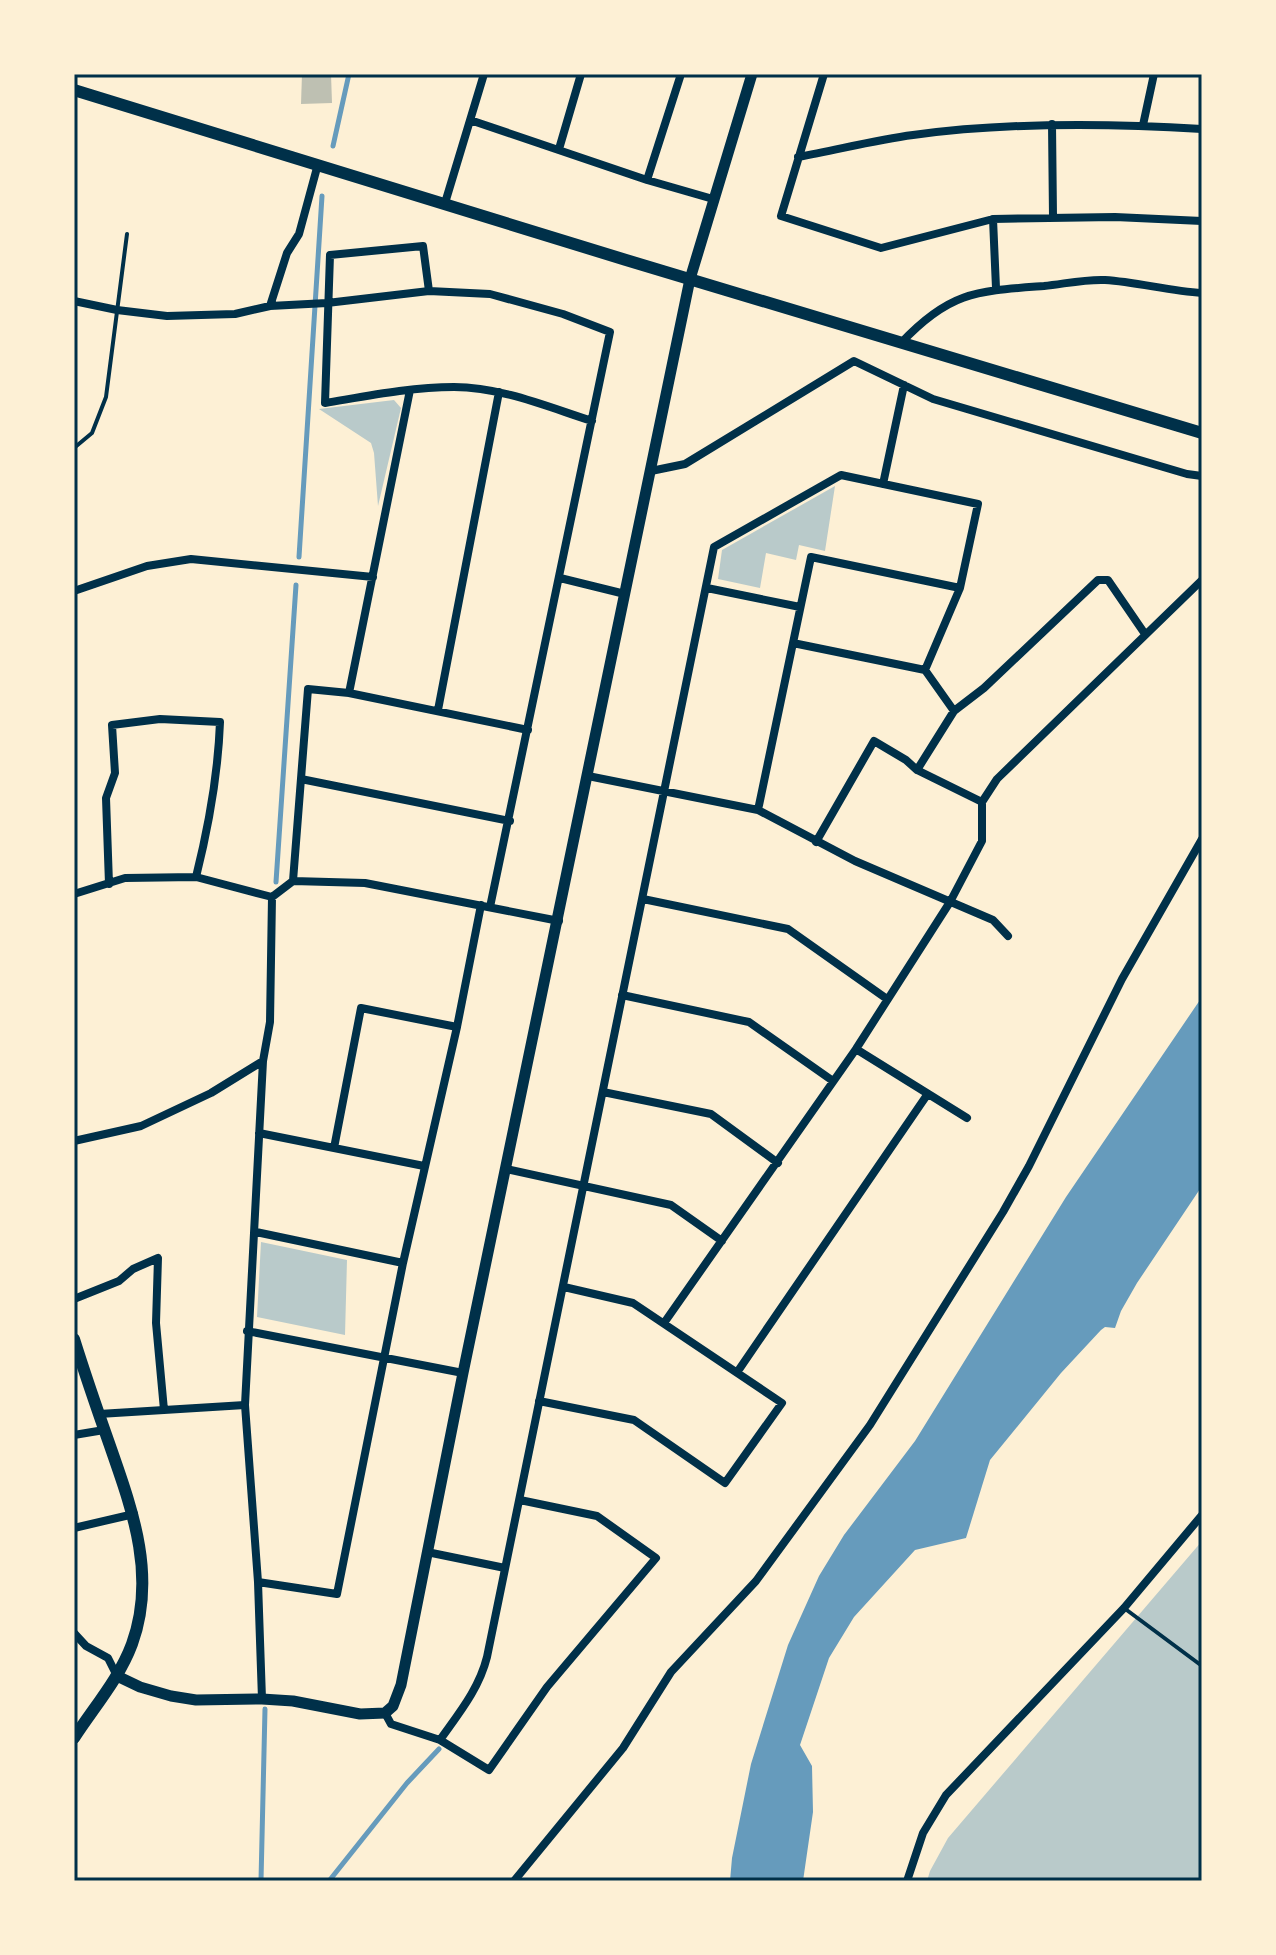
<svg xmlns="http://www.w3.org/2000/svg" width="1276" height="1955" font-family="Lato,sans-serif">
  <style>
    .green { fill: #b9caca }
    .water { fill: #669bbc }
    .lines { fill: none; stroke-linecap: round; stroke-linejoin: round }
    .stream { stroke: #669bbc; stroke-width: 5 }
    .building { fill: #bec0b2 }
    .service { stroke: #003049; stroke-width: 4 }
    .minor { stroke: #003049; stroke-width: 8 }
    .tertiary { stroke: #003049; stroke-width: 11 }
    .secondary { stroke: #003049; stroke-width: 12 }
    .neatline { fill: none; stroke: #003049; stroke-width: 3 }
  </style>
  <rect width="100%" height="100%" fill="#fdf0d5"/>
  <path class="green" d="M394,400L401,408L378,506L374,453L371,443L319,409Z
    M835,486L825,551L799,545L796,560L766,553L760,588L718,579L722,550Z
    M261,1242L347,1260L345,1335L257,1317Z
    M1202,1541V1881H927L930,1871L948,1838Z"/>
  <path class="water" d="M1202,997V1186L1137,1283L1121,1311L1115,1328L1105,1327L1101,1330L1061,1373L990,1460L966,1538L915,1550L854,1617L829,1658L800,1745L812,1766L813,1812L803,1881H730L732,1858L751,1764L788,1645L819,1576L844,1535L915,1441L1066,1197Z"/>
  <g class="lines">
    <path class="stream" d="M333,146L349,74
      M299,557L322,196
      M276,882L296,585
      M261,1881L265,1709
      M329,1881L407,1783L439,1749"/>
  </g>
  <path class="building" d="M302,74H331L332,103L301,104Z"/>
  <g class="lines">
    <path class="service" d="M74,448L92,433L106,397L127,234
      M1124,1608L1202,1666"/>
    <path class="minor" d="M824,74L781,216L881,248L993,219L1115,217L1202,221
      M470,120L647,180L713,199
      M1052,124L1053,217
      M1143,125L1154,74
      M559,149L581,74
      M798,157C837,150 875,140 913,135C1009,122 1106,123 1202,129
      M647,180L681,74
      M445,203L484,74
      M993,219L996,288
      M429,291L423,246L330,255L325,403C367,396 411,387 454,387C501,387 548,407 592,421
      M74,301L117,310L167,316L235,314L270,306L327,303L429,291L490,294L563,314L610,332L490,907
      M270,306L287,253L299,234L318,164
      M901,343C950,291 977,291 1044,286C1064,284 1085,279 1105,280C1137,282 1169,291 1202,293
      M651,471L685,464L854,361L933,399L1187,474L1202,476
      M883,484L904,385
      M560,578L625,594
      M707,588L800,607
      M74,591L147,566L191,559L373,577
      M793,643L925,670L954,711L917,770L982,802
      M349,693L410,390
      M438,710L499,392
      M954,711L984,688L1098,580H1108L1145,634
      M588,776L758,810L855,861L993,920L1008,936
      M301,779L510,821
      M758,810L811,557L960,588
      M816,842L874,741L906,760L917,770
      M293,881L308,689L349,693L528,730
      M109,884L106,798L115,773L112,725L160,719L220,722C218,776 209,825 196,877
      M74,894L125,878L196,877L272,897L293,881L365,883L559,921
      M643,899L788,929L887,999
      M622,995L749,1022L833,1081
      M856,1049L967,1118
      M263,1061L245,1405L258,1582L337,1594L403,1263L457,1027L481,905
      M603,1092L711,1114L778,1163
      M259,1133L424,1166
      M74,1141L141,1126L211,1093L263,1061L270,1022L272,897
      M334,1148L361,1008L457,1027
      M506,1169L671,1205L722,1241
      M256,1232L403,1263
      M74,1299L119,1281L133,1269L158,1258L156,1323L164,1410
      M664,1323L856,1049L950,902L982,841V802L997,779L1202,580
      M247,1331L463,1373
      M738,1371L927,1095
      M539,1401L634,1420L725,1483L782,1403L633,1303L564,1287
      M99,1414L245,1405
      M74,1435L104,1430
      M74,1528L134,1514
      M427,1552L505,1568
      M258,1582L262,1699
      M74,1633L86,1646L108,1658L117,1676
      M385,1713L391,1724L440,1740L489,1770L547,1687L656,1558L597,1516L520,1500
      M440,1740C459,1713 479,1689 487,1657L714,547L841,475L978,504L960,588L925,670
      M514,1881L623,1748L671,1672L756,1581L870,1425L1003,1212L1029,1166L1122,979L1202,839
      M907,1881L923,1833L946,1795L1124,1608L1202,1515"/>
    <path class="tertiary" d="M117,1676L140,1687L171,1696L196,1700L262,1699L293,1701L360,1714L385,1713L393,1706L401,1685L463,1373L690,279L752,74"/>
    <path class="secondary" d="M74,90L626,260L1202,433
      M74,1339C85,1374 97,1409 109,1443C132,1509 157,1575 132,1644C119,1679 94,1707 74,1738"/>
  </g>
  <rect width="1276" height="1955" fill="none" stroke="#fdf0d5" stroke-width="152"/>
  <rect x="76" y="76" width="1124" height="1803" class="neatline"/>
</svg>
